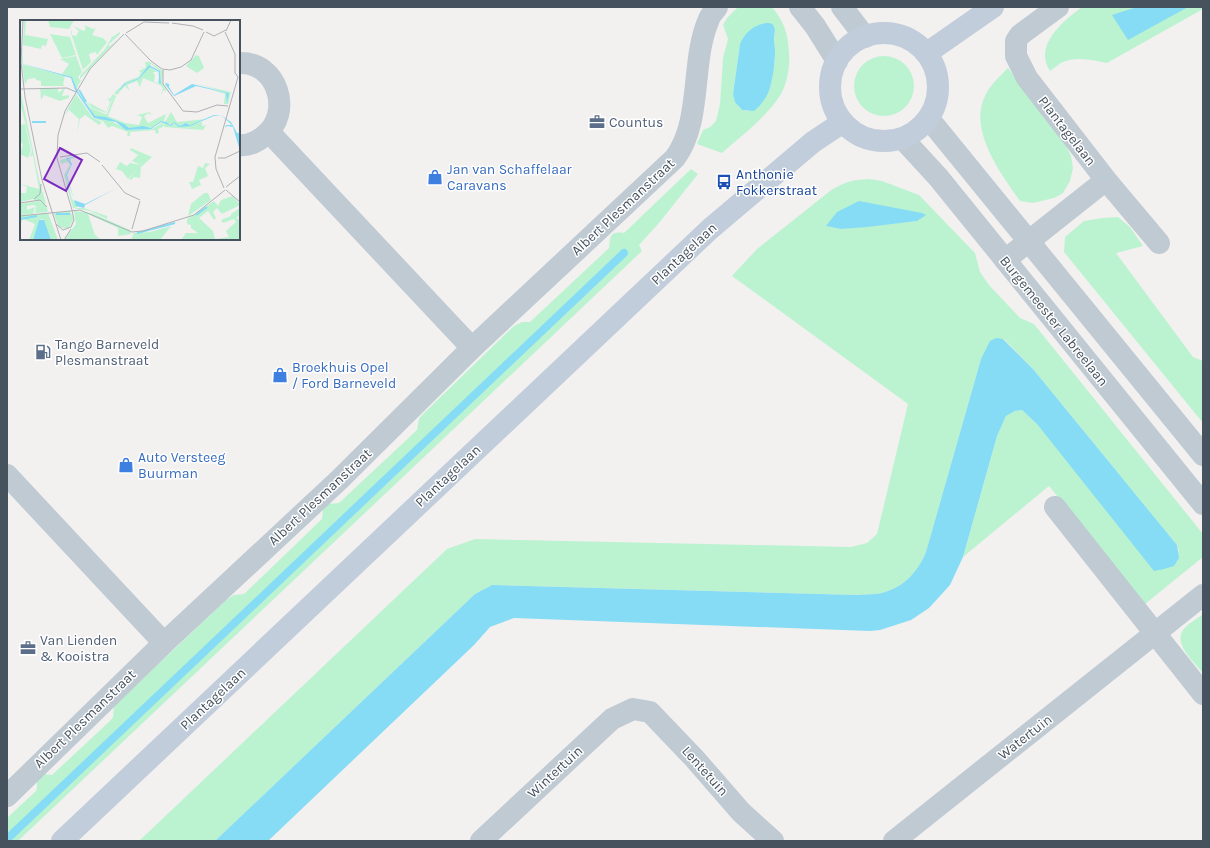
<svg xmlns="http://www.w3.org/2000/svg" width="1210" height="848" font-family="Karla,sans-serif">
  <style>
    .green { fill: #bbf3d1; fill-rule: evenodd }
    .water { fill: #85dcf4 }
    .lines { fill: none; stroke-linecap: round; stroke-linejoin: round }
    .stream { stroke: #85dcf4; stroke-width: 8 }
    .minor { stroke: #bfcad3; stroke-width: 22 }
    .tertiary { stroke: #bfcad3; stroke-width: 22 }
    .secondary { stroke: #c1cdda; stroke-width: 22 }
    .labels { text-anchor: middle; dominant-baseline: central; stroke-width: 3; stroke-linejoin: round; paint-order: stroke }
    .service-label { font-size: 14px; fill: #4e5e75; stroke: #fff; text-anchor: start }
    .street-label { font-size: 14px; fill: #46535f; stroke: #fff }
    .shop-label { font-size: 14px; fill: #366cbe; stroke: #fff; text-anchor: start }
    .transit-label { font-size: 14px; fill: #164399; stroke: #fff; text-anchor: start }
    .inset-river { fill: none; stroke: #85dcf4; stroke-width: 2 }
    .inset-road { fill: none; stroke: #aeb1b6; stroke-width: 1 }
    .view { fill: #7b2cbf; fill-opacity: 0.15; stroke: #7b2cbf; stroke-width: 2 }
    .inset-edge { fill: none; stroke: #46535f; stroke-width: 2 }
  </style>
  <rect width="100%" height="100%" fill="#f3f0f0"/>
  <path class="green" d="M738,7H772C784,21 788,34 789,52C790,66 788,81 781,94C768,116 741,136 722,153L697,144L703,130L710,127L716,121L720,104L723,58L728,39L723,25L727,18ZM775,29L774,39L775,50V60L770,89L749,111L742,110L739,107L733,94L740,44Z
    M1082,7H1203V9L1107,63C1093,60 1076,56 1063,62C1059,64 1054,68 1050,71C1033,46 1063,21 1082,7Z
    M854 86a30 30 0 1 1 60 0a30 30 0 1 1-60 0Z
    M1008,68L1065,144L1071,156L1073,168L1070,181L1063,193L1054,198L1033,203L1020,201C1001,174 968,130 985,96C990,85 999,77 1008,68Z
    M691,169L698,174L659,223L639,245L642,251L18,841H7V818L36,791L37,788V780L43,774L52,775L111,720L113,717L114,706L226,600L234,595L244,594L322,519L323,508L327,504L339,503L417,430L419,419L421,416L514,326L522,322H530L609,248C610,235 611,231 624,233Z
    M869,179L882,181L919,195L975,253L980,272L989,285L1020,318L1034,324L1203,534V557L1145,604L1049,486L963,557L997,436L1006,416L1015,411L1022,410L1179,552L1177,545L1033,369L1004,339L981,359L926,552C918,571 905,586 885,592C877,595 866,594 857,595L492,585L475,594L215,841H139L447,549L475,539L851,547L867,543L877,534L908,404L732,276L757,249L830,191C844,182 852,180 869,179ZM837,212L917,221L841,229L827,226Z
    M1118,217L1130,227L1143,246L1116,253L1193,357L1203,361V423L1064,252L1065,237L1084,221L1102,218Z
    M1203,614V673C1195,663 1173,644 1183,630C1187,624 1197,619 1203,614Z"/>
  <path class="water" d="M1137,7H1188L1128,40L1112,15Z
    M766,23C770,23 773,23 774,27C776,30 774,35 774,39C774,43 775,47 775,51C775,63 773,77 770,88C767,97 761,105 754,111L742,110L735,102L733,94L740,44C745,32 754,25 766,23Z
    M859,201L922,213L926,215L917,221L867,227L841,229L826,226L837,212Z
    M996,338L1003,339L1033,369L1177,545L1179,558L1174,566L1164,569L1154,571L1037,424L1022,410L1015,411L1006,416L997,436L963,557L950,585L929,608L911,620L880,630L870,631L514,618L490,627L474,645L268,841H215L475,594L492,585L857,595C866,594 877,595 885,592C905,586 918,571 926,552L981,359L990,341Z"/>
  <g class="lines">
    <path class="stream" d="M7,839L624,253"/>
    <path class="minor" d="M800,7L815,26L837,61
      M842,7L865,37
      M239,63C277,61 294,113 264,136C257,142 248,146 239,145
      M269,132L472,348
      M1106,180L1159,243
      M1005,260L1106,180L1027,78L1016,56V41L1020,35L1058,7
      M7,475L164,643
      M1055,507L1203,694
      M7,796L164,643L339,480L472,348L675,158C703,120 690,62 709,19C710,15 715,11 717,7
      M481,841L612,719L633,709L650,712L694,758L741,812L773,841
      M894,841L1203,595"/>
    <path class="tertiary" d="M929,119L1203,455
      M903,139L938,177L1203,504"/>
    <path class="secondary" d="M830 87a54 54 0 1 1 108 0a54 54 0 1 1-108 0Z
      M927,53L993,7
      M62,841L710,229L813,142L843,122"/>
  </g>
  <defs>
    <symbol id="office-bare" viewBox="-9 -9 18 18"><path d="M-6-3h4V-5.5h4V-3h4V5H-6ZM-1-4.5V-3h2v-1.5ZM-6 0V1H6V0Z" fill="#5c6f8a" stroke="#fff" stroke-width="2.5" paint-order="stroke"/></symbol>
    <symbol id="shop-bare" viewBox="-9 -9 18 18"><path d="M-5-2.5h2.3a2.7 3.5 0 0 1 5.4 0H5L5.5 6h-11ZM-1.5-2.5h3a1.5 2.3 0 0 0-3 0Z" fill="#3f7fe0" stroke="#fff" stroke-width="2.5" paint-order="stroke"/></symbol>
    <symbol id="bus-bare" viewBox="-9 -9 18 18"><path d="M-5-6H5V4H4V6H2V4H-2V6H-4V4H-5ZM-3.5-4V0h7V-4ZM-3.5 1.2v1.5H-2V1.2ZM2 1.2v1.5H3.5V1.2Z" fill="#1a4fb4" stroke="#fff" stroke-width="2.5" paint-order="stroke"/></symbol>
    <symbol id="fuel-bare" viewBox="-9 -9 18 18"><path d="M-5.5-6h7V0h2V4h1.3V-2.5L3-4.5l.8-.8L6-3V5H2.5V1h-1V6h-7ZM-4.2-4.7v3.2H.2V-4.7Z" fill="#5c6f8a" stroke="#fff" stroke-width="2.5" paint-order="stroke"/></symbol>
  </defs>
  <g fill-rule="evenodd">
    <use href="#office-bare" x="586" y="111" width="22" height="22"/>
    <use href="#shop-bare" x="424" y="166" width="22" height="22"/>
    <use href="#bus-bare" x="713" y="171" width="22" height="22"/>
    <use href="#fuel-bare" x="32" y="341" width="22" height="22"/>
    <use href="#shop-bare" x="269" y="364" width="22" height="22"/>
    <use href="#shop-bare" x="115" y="454" width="22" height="22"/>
    <use href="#office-bare" x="17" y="637" width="22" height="22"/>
  </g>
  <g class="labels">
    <g class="service-label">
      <text x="609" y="122">Countus</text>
      <text x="55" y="344">Tango Barneveld<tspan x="55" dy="16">Plesmanstraat</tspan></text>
      <text x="40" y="640">Van Lienden<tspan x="40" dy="16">&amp; Kooistra</tspan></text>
    </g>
    <g class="street-label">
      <text transform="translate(1067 131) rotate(52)">Plantagelaan</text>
      <text transform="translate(623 207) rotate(-43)">Albert Plesmanstraat</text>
      <text transform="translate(684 254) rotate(-43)">Plantagelaan</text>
      <text transform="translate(1054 321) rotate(51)">Burgemeester Labreelaan</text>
      <text transform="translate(448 476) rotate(-43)">Plantagelaan</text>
      <text transform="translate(320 497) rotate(-43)">Albert Plesmanstraat</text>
      <text transform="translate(213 699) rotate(-43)">Plantagelaan</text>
      <text transform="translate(85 719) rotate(-44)">Albert Plesmanstraat</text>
      <text transform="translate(1025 737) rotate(-38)">Watertuin</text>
      <text transform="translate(705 771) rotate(48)">Lentetuin</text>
      <text transform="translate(555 772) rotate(-43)">Wintertuin</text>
    </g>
    <g class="shop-label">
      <text x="447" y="169">Jan van Schaffelaar<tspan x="447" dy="16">Caravans</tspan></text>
      <text x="292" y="367">Broekhuis Opel<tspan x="292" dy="16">/ Ford Barneveld</tspan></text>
      <text x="138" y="457">Auto Versteeg<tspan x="138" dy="16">Buurman</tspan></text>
    </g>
    <g class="transit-label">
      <text x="736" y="174">Anthonie<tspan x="736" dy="16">Fokkerstraat</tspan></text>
    </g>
  </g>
  <g transform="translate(20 20)">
    <rect width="220" height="220" fill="#f3f0f0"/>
    <path d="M4,0H6L5,15L28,19L26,26L22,25L21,29L3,25V44L2,43ZM28,0H54L49,9L30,7ZM64,5L73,9L76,8L72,15L83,18L87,22L77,35L76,32L69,34L71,42L63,50L51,13L52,9V15L56,16L59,11L53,6L64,11L66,9ZM100,12V14L88,25L90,26L98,19L60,59V56L85,29L92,17ZM30,14L50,17L56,35L42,38ZM176,35L179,36L184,48L177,53L166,46ZM56,36L62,52L58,57L61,61L56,69L51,57L42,54L49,44L40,39ZM127,40L143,51L142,62L147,72L144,70L141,75L143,68L140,65L123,58L120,67L117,61L107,65L110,71L105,66L97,75L94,73L105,62L118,57L121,53L119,50H123L121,47L124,49L126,47L123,45L126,47L125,42H129ZM131,44L140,51L141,64L139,63V56L138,63L134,62L135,55L133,52H138V56L139,53L130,47L119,59L106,64L95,73L104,64L119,58ZM2,44L45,56L43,64L45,66H21V61L16,60V58L8,59L5,65ZM177,64L211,72L208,84H204L205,74L192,70L206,73L207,83L209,73ZM17,68H38V73L45,68L42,76L49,75V78L40,81L24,75L21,80L20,68ZM0,69L19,159L26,184L13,179L0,182V173H6L7,167L0,164L19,169L13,135L10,137L12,131L0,82ZM59,70L71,88L85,94H87L94,75L86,93L72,88L68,82L86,92L90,82L87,78L90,79L93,74L96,76L88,96L105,103L119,105L122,97L117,95L130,92L131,96L129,93L124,96L128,103L146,94L144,101L131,108L126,107L125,101L126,107L109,108L86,97H75ZM56,74L73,98L82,102L79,105L65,95L60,99L57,113L59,99L49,90L44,96ZM151,92L157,102L186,99L170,105L164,103L160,106L154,102L149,105L145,102ZM76,99H87L109,110L132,109L144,102L143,107L138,109L139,113L136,114L135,110L110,112V116H107L108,112L92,106L88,108L83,101ZM145,102L151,106L154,103L159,107L182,102V106L186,105L183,110L144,107ZM5,104L11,131L8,138L0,134L3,125L0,120V105ZM111,128L132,137L121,147L120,158L114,157L111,160L109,159L117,149L108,159L102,151L96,149L100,142L107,146L110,143L121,145L112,141L118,135L110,130ZM55,136V138L51,139V142L48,139L54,137L46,138L51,145L46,155L52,179L59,186L55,188H64L87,196V199L70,191L53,188L44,155L50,144L47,142L41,144L40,140ZM185,143L190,144L185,148L188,156L179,160L181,165L172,169L169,162H173L178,146L183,148ZM184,173H188L191,180L168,196L171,184ZM213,176L220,185L202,194L197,188L193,192L196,198L194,200L188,191L179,198L193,211L195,219L209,217L206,211L216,202L214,199L203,203L201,200L211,196V194L220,188V195L216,198L220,200V220H161L166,213H178L171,208V205L167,204V199L194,181L198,186L201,180ZM18,181L26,185L28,191H26L28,192L15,193L16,186L13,185L7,186V190L15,187L13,194L0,195V184ZM50,191L54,199L48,209L39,207L33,193ZM54,191L72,193L110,210L111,214L98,216V208L68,194L75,215L81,220H44L56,204ZM28,193L38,220H31L23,199L19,200L13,220H9L15,204L3,199L0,205V196ZM151,206L140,220H111L114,213L130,212Z" fill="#bbf3d1" fill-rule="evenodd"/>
    <path d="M0,43L52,57L58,72L75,96L86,97L104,104L109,108L123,106L131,108L141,101L146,102L150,105L154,102L160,106L165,103L170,105L194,95H201L211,102L217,113H220V131L213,107L207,106L205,108L206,105H212L201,95L194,96L170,106L159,107L154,103L151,106L141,102L131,109L106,110L96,102L74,98L55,70L51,58ZM129,45L140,51L141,64L139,63V52L130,47L119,59L106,64L96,73L104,64L119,58ZM146,63L149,64V67L154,75L172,64L209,73L207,84L206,73L176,66L154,76L145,64ZM54,137L48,139L52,144L47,155L54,180L65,184L97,168L65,185L64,188L56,186L46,155L51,145L46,138ZM19,200H24L31,220H13Z" fill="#85dcf4"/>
    <path class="inset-river" d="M59,70L66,82M12,102H26M36,194H50M176,195L187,187M0,199L17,196M117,213L155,203"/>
    <path class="inset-road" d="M3,0L1,42L5,77L22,160L41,220M152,3L173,6L183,10M206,11L211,0M186,12L194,16L206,10M205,12L215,34V53L218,57M106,13L124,2L149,3M105,14L131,41L142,49L150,50L161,47L171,40L184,12M69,50L104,14M143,50V64L163,91L177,92L197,85L208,86M0,69L47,68L56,72M40,137L67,133L80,142M198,138H205L220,131M82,145L105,173L120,180M206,167L220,156M204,168L196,149L195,137L218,57M206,170L220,182M14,179L20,174L21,164M0,183L20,180L27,187M52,190L37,138L38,115L45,91L70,49M0,196L60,190L112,212L123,211L174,195L205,170M36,204L43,210L51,207L54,200L52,190M112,209L120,181M44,220L51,209"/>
    <path class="view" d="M40,128L62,140L46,171L24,159Z"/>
    <rect width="220" height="220" class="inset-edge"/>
  </g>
  <rect width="1210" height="848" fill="none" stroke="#46535f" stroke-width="16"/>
</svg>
